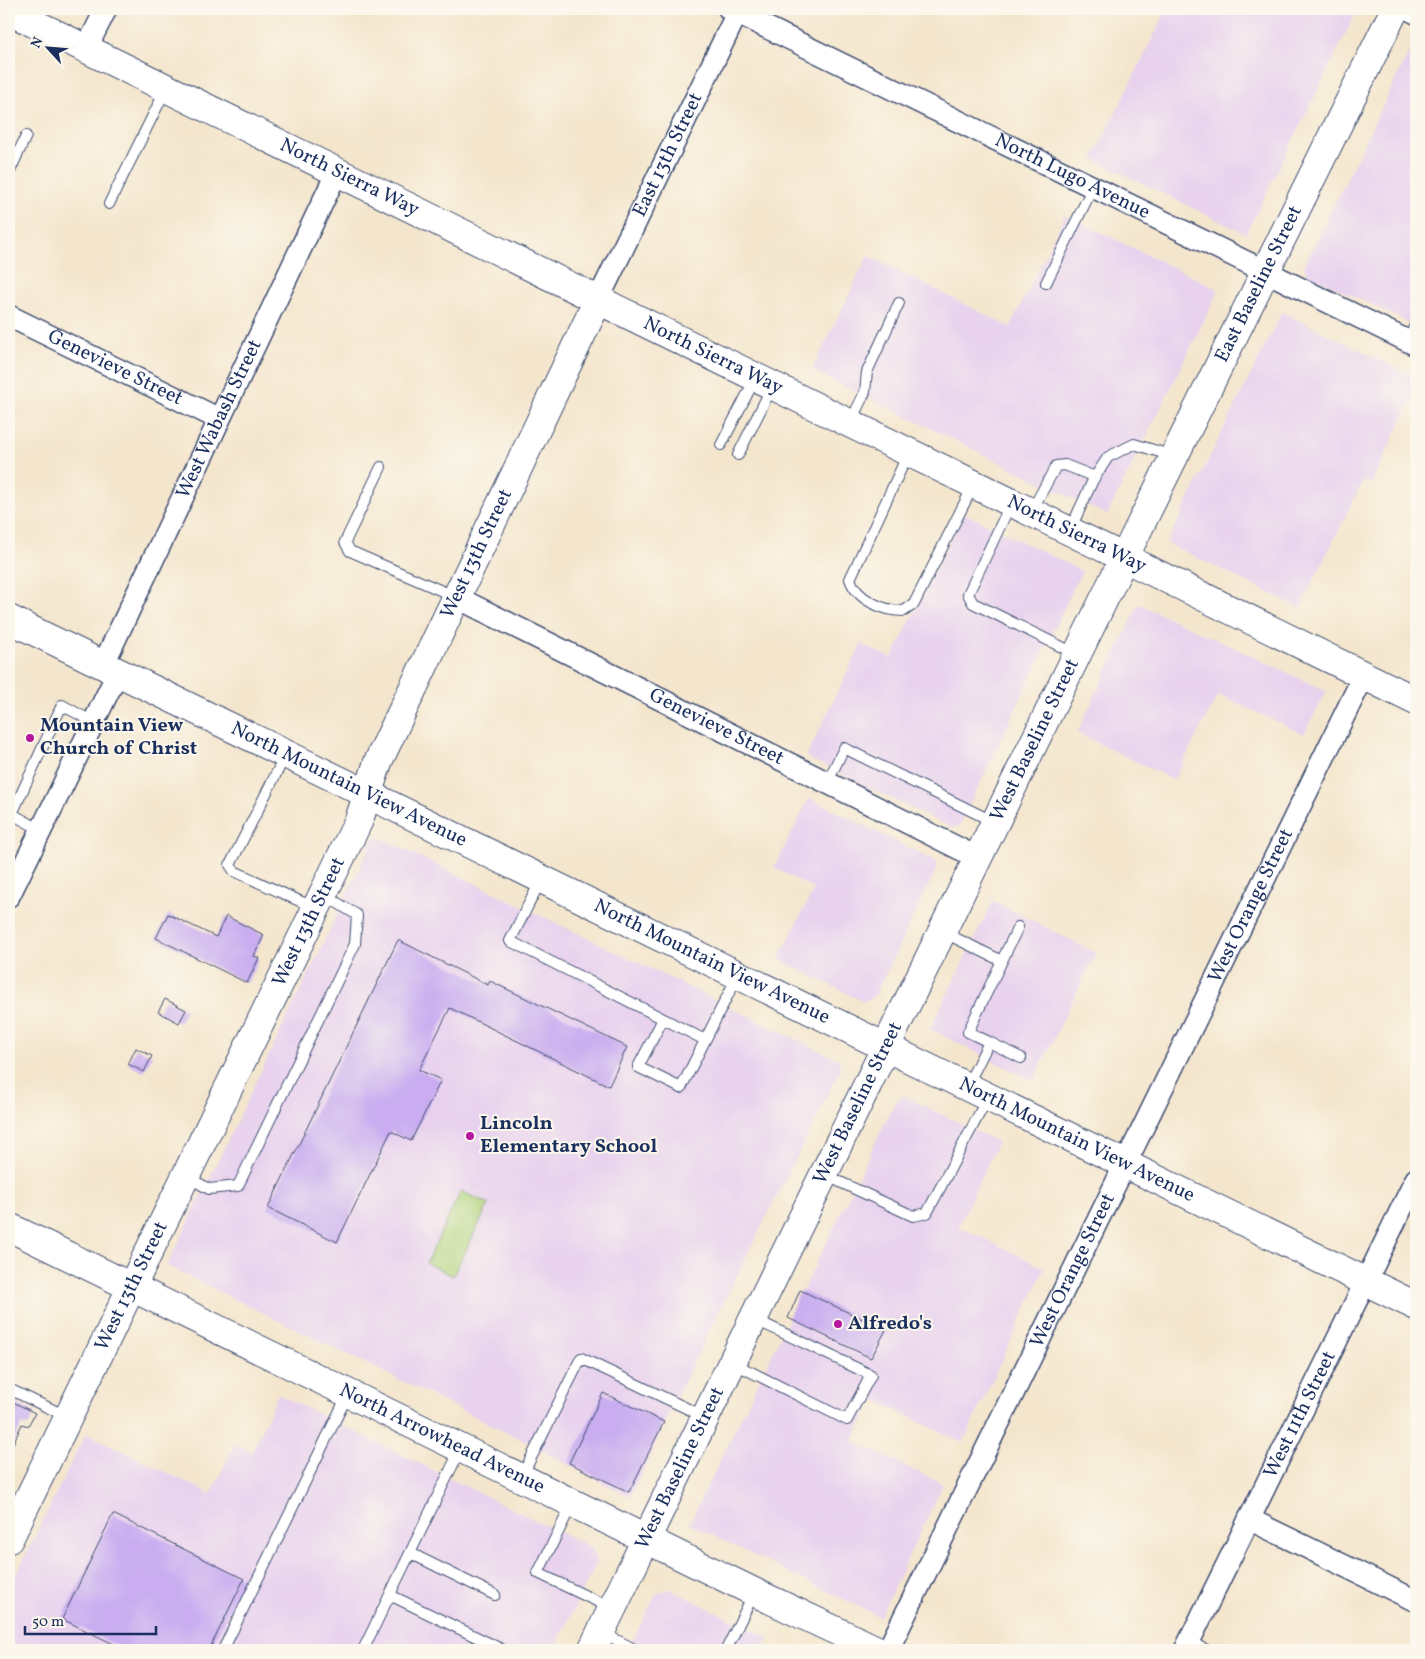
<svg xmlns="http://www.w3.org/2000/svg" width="1425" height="1659" font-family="Vollkorn,serif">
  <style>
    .built { fill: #e8d2ee }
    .green { fill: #aed27a; stroke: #64806c }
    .building { fill: #c9adf0 }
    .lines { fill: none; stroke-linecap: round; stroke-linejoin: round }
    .lane-casing { stroke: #3c4a6f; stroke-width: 12 }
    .street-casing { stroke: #3c4a6f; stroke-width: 24 }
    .secondary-casing { stroke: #3c4a6f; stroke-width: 30 }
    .primary-casing { stroke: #3c4a6f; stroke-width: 30 }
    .lane { stroke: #fff; stroke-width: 10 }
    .street { stroke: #fff; stroke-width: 21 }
    .secondary { stroke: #fff; stroke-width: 28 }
    .primary { stroke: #fff; stroke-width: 28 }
    .poi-dot { fill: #b5179e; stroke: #fbf7ec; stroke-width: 2 }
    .labels { text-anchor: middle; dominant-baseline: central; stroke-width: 4; stroke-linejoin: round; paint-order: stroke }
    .street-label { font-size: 20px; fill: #1b2f5e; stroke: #fbf7ec }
    .poi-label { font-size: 20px; font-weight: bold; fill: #1b2f5e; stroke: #fbf7ec; text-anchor: start }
  </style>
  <rect width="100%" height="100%" fill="#fbf7ec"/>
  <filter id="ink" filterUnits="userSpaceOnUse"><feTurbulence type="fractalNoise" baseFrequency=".02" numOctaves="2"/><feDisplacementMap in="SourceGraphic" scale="10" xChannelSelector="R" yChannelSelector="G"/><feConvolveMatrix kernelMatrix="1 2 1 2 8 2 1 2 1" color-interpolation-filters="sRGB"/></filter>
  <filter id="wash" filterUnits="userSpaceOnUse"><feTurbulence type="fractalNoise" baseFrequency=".0096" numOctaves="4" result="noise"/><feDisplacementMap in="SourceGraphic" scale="20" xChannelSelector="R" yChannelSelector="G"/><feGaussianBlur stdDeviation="1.12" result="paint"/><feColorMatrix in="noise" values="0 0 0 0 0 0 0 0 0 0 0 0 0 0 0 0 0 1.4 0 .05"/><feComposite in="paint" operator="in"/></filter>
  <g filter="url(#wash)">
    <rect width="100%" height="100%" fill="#f4e6cd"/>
    <path class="built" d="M1167,9H1347L1356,13L1246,234L1093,159Z
      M1415,40L1416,41V326L1307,274L1304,266Z
      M1065,215L1216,288L1218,293L1107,515L812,370L868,256L1010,327Z
      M1282,312L1416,378V391L1371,484L1363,481L1300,608L1167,543Z
      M964,513L1082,571L959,827H950L806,757L861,644L892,658Z
      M1139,604L1327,691L1304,734L1218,695L1174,780L1077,733Z
      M809,798L935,861L938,866L875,995L864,1002L779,959L814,889L774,868Z
      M379,837L839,1060L840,1070L681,1387L632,1494L626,1495L522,1440L167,1266L374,838Z
      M993,901L1096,953L1033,1081L930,1029Z
      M904,1096L998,1142L958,1226L1045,1268L963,1443L873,1399L853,1441L943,1484L880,1617L689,1524L895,1102Z
      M278,1394L590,1547L597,1562L554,1650H9V1589L86,1433L211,1494L235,1444L252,1452Z
      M670,1589L769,1638L763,1650H628L656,1594Z"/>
    <path class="green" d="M461,1191L489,1204L453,1276L426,1263Z"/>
    <g id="blocks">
      <path class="building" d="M168,914L216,937L226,916L264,935L254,956L259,958L247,983L156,938Z
        M398,940L488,985L490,981L627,1047L609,1086L450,1008L419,1070L441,1080L411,1141L391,1131L337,1242L268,1208Z
        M165,999L186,1010L179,1023L158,1012Z
        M136,1048L152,1056L144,1072L128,1064Z
        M800,1290L886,1330L871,1358L788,1318Z
        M603,1393L664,1422L629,1492L569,1463Z
        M9,1400L35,1413L28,1426L22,1424L9,1453Z
        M113,1514L244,1579L209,1650H126L62,1619Z"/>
    </g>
  </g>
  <g filter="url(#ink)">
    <use href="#blocks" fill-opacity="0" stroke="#3c4a6f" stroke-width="1"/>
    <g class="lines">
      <defs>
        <path id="lane" d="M9,173L26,136
          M109,204L166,89
          M1046,283L1093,187
          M1408,341L1416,323
          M850,423L865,392L867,372L899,303
          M721,445L755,379
          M908,454L850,579C857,600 884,611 904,611L914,604L973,486
          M738,455L772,387
          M381,467L345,542L350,551L456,597
          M1011,503L968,594L973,603L1076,654
          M1032,510L1056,466L1065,465L1095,477
          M1070,530L1093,480L1108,457L1134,444L1173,456
          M285,756L230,865L234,871L315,908
          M827,783L844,748L994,822
          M9,812L12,814L62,705L93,722
          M12,814L41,830
          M541,880L510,941L705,1040
          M943,932L1002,961
          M663,1019L638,1067L681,1088L737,977
          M989,1042L1021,1058
          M967,1086L989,1042L968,1032L1018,927
          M825,1175L913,1216L927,1213L988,1097
          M186,1176L209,1189L238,1186L355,944L357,915L323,894
          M733,1363L847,1420L871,1375L754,1319
          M9,1389L66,1416
          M521,1478L581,1358L705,1417
          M572,1504L538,1573L611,1608
          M410,1553L495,1595
          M390,1595L503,1650
          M601,1632L636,1650
          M1189,1642L1207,1650
          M223,1650L348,1394
          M363,1650L460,1450
          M726,1650L754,1593"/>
        <g id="street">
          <path id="s1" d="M729,9L1416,345"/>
          <path d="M1408,9L1416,13"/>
          <path d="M86,49L106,9"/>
          <path id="s2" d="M598,300L739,9"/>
          <path id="s3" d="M9,316L219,419"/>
          <path id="s4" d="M456,597L978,858"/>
          <path id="s5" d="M103,665L337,172"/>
          <path d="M9,896L118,672"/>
          <path d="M1249,1519L1416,1601"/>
          <path id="s6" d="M888,1650L1364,675"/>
          <path id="s7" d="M1185,1650L1416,1179"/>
        </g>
        <g id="secondary">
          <path id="s8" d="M9,11L1416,701"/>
          <path id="s9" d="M9,619L1416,1306"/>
          <path id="s10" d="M9,1227L754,1592L877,1650"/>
          <path id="s11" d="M9,1539L359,820L378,762L598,300"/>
        </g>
        <g id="primary">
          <path id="s12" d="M592,1650L1124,558L1395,9"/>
        </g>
      </defs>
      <use href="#lane" class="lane-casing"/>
      <use href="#street" class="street-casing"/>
      <use href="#secondary" class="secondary-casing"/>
      <use href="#primary" class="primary-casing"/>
      <use href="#lane" class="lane"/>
      <use href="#street" class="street"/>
      <use href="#secondary" class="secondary"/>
      <use href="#primary" class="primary"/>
    </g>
  </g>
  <g class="poi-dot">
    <circle cx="30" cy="738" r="5"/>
    <circle cx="470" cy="1136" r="5"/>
    <circle cx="838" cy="1324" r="5"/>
  </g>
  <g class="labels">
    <g class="street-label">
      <text stroke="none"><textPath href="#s2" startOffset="161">East 13th Street</textPath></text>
      <text stroke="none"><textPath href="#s1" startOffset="382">North Lugo Avenue</textPath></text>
      <text stroke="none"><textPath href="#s8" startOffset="379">North Sierra Way</textPath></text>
      <text stroke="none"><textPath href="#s12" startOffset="1520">East Baseline Street</textPath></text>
      <text stroke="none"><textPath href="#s8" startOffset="784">North Sierra Way</textPath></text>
      <text stroke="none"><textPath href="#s3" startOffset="118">Genevieve Street</textPath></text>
      <text stroke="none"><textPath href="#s5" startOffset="272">West Wabash Street</textPath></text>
      <text stroke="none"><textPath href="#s8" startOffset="1189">North Sierra Way</textPath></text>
      <text stroke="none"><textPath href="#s11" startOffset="1091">West 13th Street</textPath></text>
      <text stroke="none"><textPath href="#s4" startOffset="291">Genevieve Street</textPath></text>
      <text stroke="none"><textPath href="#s12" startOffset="1012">West Baseline Street</textPath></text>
      <text stroke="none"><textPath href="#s9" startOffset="378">North Mountain View Avenue</textPath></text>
      <text stroke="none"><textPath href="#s6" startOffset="828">West Orange Street</textPath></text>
      <text stroke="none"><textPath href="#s11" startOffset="686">West 13th Street</textPath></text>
      <text stroke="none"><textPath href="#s9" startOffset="782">North Mountain View Avenue</textPath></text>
      <text stroke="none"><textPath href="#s12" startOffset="608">West Baseline Street</textPath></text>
      <text stroke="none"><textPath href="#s9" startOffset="1188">North Mountain View Avenue</textPath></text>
      <text stroke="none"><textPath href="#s6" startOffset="422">West Orange Street</textPath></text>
      <text stroke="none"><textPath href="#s11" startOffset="281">West 13th Street</textPath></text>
      <text stroke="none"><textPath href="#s7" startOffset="262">West 11th Street</textPath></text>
      <text stroke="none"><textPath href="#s10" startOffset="482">North Arrowhead Avenue</textPath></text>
      <text stroke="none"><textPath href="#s12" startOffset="202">West Baseline Street</textPath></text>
    </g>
    <g class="poi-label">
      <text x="40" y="726">Mountain View<tspan x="40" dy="23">Church of Christ</tspan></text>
      <text x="480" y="1124">Lincoln<tspan x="480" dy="23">Elementary School</tspan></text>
      <text x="848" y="1324">Alfredo's</text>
    </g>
  </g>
  <rect width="1425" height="1659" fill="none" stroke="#fbf7ec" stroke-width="30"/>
  <g transform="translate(48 48) rotate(296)" stroke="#fbf7ec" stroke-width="4" paint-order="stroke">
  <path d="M0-4L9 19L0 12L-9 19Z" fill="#1b2f5e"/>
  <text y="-8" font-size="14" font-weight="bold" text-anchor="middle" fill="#1b2f5e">N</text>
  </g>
  <path d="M25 1626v8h131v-8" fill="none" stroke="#1b2f5e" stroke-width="2.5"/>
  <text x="32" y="1626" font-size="15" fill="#1b2f5e" stroke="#fbf7ec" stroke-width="4" paint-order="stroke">50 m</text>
</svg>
